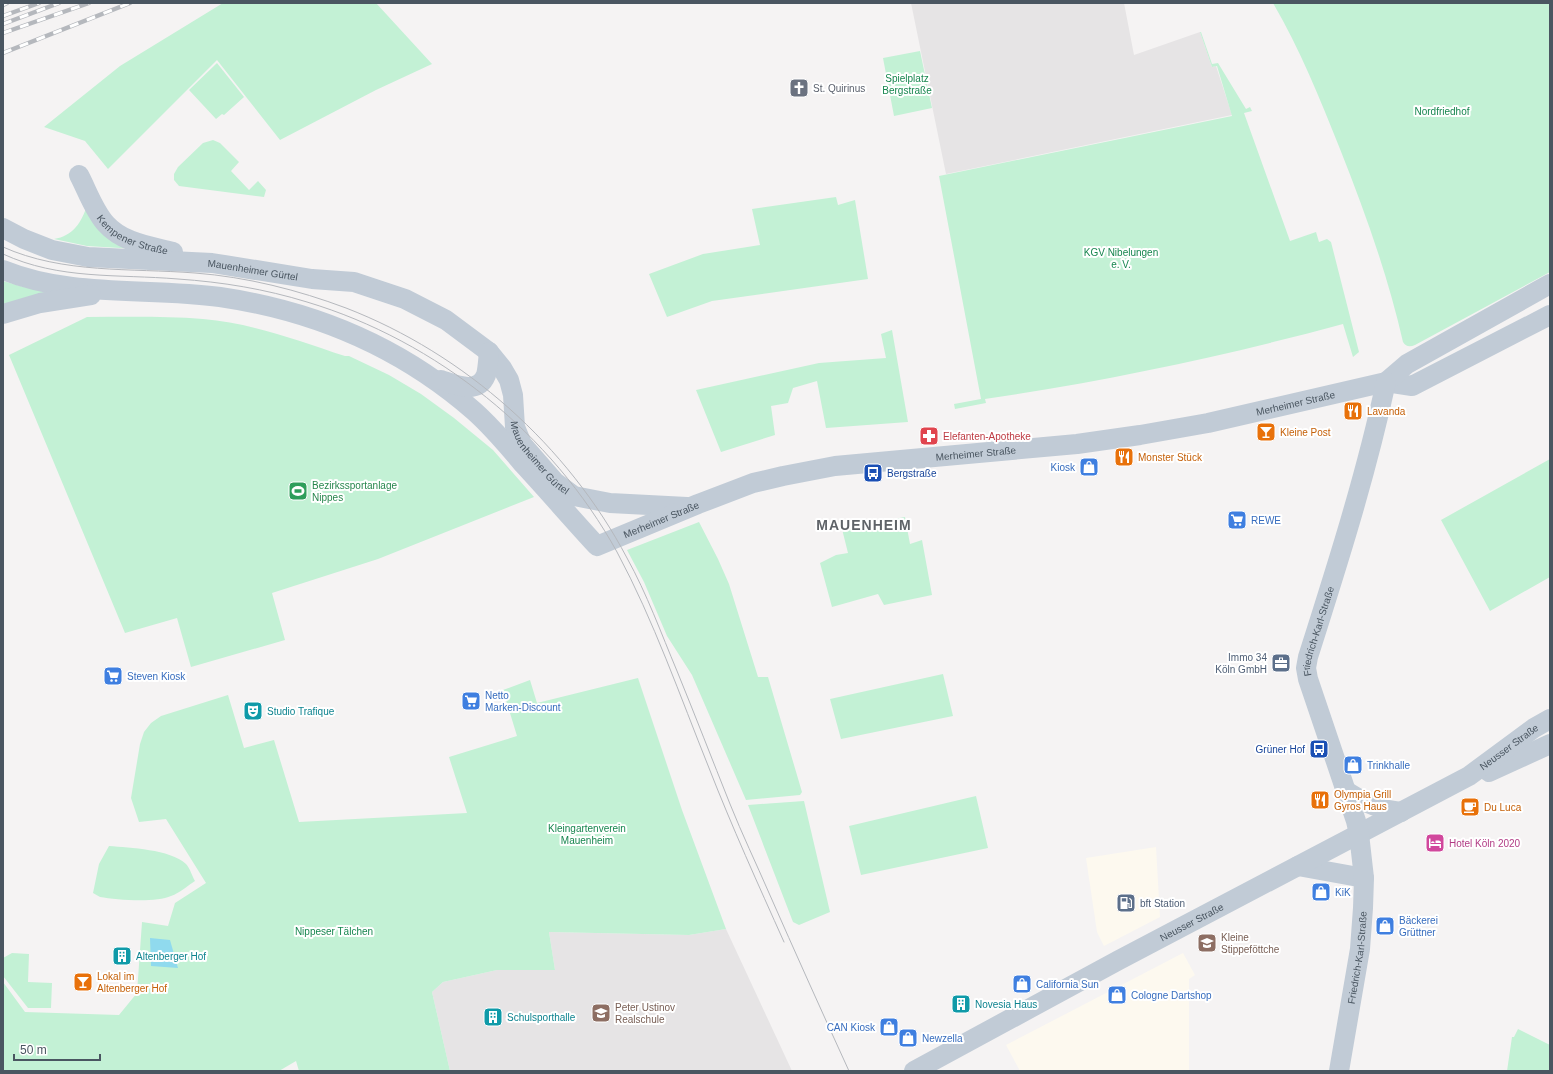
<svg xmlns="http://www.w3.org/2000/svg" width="1553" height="1074" font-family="Helvetica,sans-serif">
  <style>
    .commercial { fill: #fdf9ef }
    .education { fill: #e6e4e5 }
    .green { fill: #c3f1d5 }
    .water { fill: #90daee }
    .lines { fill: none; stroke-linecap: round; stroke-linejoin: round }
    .secondary { stroke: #c1cbd6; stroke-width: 20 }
    .tram { stroke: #b5b8bd; stroke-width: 1 }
    .rail-casing { stroke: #b5b8bd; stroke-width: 4.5 }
    .rail { stroke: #fff; stroke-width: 3; stroke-dasharray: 9; stroke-linecap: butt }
    .labels { text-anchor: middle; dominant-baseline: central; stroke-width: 4; stroke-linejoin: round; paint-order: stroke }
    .park-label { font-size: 10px; fill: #17864f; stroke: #fff }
    .worship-label { font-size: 10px; fill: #5b616d; stroke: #fff; text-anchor: start }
    .street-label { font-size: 10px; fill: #4a5661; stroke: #fff }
    .food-label { font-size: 10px; fill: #c56008; stroke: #fff; text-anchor: start }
    .health-label { font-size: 10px; fill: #be3a42; stroke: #fff; text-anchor: start }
    .shop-label { font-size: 10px; fill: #366cbe; stroke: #fff; text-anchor: start }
    .transit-label { font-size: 10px; fill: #164399; stroke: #fff; text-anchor: start }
    .leisure-label { font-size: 10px; fill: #27864d; stroke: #fff; text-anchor: start }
    .service-label { font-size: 10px; fill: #4e5e75; stroke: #fff; text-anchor: end }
    .culture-label { font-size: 10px; fill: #0d838f; stroke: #fff; text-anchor: start }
    .hotel-label { font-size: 10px; fill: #b23c85; stroke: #fff; text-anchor: start }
    .education-label { font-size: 10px; fill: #785e54; stroke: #fff; text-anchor: start }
    .district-label { font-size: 14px; font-weight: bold; letter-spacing: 1px; fill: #5f6368; stroke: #fff }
  </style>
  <rect width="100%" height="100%" fill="#f5f3f3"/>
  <path class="commercial" d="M1156,847L1160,917L1104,946L1097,932L1086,858Z
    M1183,953L1195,975L1189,979V1071H1020L1006,1045Z"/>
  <path class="education" d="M911,3H1124L1134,55L1200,32L1212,67L1216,66L1232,115L946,174Z
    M726,929L792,1071H450L432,992L443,982L497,970H555L549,932L689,935Z"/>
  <path class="green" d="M223,3H376L432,64L376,90L280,140L217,60L108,169L85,141L44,127L120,66Z
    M1273,3H1550V272L1415,345C1410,347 1406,347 1403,342C1388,276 1365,212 1340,149C1320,99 1300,49 1273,3Z
    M1200,32H1201L1212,64L1218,63L1246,109L1250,107L1252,111L1244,113L1290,241L1316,232L1319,242L1327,239L1331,242L1359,352L1353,357L1343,324C1225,356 1106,381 985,399L986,403L955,409L954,404L981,399L939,176L1232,116L1217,66L1212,67Z
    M920,51L932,108L894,116L883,58Z
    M217,63L244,97L224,115L222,114L216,119L189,90Z
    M213,140L220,143L239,162L231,171L249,190L258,181L266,190L264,197L179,186L174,180V174L178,167L203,143Z
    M836,197L838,205L855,200L868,279L712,301L667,317L649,274L703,254L760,245L752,209Z
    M87,205L136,249L87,246L54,239C73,236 82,222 87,205Z
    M3,281L24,287L50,293L3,306Z
    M87,317C126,317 165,316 203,319C252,323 299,341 345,356H349L389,375L421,394L454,418L493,450L534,497L378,559L272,593L285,640L191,667L177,618L125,633L9,355Z
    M892,330L908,422L826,428L817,381L793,388L788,403L771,406L775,435L721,452L696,390L819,363L886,358L881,334Z
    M1550,459V577L1490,611L1441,520Z
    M905,517L910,544L922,540L932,595L884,605L878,594L832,607L820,563L836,555L848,553L842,529Z
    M699,522L718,559L729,584L758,677H768L802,792L800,795L746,800L692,675L667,636L644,582L627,550Z
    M943,674L953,716L841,739L830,699Z
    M638,678L682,810L726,929L689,935L549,932L555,970H497L443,982L432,992L450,1071H299L296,1061L279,1071H3V982L25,1012L119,1015L137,993L142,922L168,926L175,903L206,883L166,819L139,822L131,798L140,744L144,732L151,723L161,716L228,695L244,748L274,740L299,822L467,813L449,757L517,736L503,690L530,680L537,703Z
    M976,796L988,848L861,875L849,826Z
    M804,801L830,912L799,925L793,922L748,805Z
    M109,846C130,848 170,849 186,864C190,868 192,876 195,881C187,886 180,893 171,896C156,903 117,900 100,897L93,893L99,864Z
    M12,953L29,954L28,982L52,983L51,1008H28L3,976V958Z
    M1518,1029L1550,1045V1071H1507L1512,1037H1514Z"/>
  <path class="water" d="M150,938L170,940L178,968L151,966Z"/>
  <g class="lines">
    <g class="secondary">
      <path id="s1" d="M79,175C87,190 94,211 106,224C123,243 150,246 173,252"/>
      <path id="s2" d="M3,228L24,239L52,250L88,257L212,263L312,279L354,282L405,299L446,320L489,352L502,368L509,380L513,395L515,427L522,444L555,482L574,496L610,503L687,507"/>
      <path id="s3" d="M3,270C72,298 148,287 220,297C315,311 402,348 474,411C492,427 508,446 523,464C548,491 572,519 597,546L698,504L753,483L783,476L835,466L1077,444L1140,435L1208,423L1386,382L1412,386L1550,315"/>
      <path d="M3,314L40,303L91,295"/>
      <path d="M441,380C456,385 478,395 486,375C488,368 488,359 489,352"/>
      <path d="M1386,382L1407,364L1550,284"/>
      <path d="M1489,772L1550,744"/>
      <path d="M1346,791C1364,803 1380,810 1401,812"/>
      <path d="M1298,866L1364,878"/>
      <path id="s4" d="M914,1071L1119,960L1469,776L1534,728L1550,719"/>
      <path id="s5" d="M1339,1071L1360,949L1363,908L1364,878L1359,834L1356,821L1308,679L1306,668L1308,657C1337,566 1366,475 1386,382"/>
    </g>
    <path class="tram" d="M3,247C63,274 131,268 195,273C247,277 298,290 346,308C465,354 568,446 627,558C647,594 661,633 677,671C695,715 712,759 730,804C742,834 756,863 769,893C795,952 822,1012 849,1071
      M3,254C59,280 118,274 178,279C222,282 265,289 307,302C437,341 552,434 617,552C654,621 680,696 709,768C732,827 758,884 784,942"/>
    <defs>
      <path id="rail" d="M3,5L7,3
        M3,16L39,3
        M3,24L59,3
        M3,33L89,3
        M3,53L130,3"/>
    </defs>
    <use href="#rail" class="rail-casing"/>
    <use href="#rail" class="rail"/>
  </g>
  <defs>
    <symbol id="church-square" viewBox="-11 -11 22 22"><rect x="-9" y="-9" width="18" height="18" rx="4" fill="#6b7280" stroke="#fff"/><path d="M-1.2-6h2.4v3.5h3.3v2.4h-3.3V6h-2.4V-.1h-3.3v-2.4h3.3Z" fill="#fff"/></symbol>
    <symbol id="restaurant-square" viewBox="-11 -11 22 22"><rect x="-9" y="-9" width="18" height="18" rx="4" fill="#e8710a" stroke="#fff"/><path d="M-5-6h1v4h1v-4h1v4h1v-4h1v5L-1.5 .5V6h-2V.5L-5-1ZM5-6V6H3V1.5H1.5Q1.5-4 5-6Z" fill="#fff"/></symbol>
    <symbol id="bar-square" viewBox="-11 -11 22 22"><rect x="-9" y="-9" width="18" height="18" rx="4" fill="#e8710a" stroke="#fff"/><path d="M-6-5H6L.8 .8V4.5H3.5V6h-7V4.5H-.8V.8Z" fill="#fff"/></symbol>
    <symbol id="pharmacy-square" viewBox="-11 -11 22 22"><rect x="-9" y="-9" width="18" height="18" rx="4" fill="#e0444e" stroke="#fff"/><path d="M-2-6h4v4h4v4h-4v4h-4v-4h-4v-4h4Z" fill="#fff"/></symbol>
    <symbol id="shop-square" viewBox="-11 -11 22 22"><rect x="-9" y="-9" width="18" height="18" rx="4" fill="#3f7fe0" stroke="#fff"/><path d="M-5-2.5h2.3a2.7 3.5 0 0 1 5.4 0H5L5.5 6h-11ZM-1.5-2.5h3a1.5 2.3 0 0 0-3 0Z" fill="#fff"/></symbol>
    <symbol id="bus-square" viewBox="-11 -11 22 22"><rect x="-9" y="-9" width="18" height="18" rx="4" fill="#1a4fb4" stroke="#fff"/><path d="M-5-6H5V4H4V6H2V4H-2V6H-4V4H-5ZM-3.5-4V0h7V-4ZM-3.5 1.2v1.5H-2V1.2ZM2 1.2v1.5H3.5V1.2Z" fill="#fff"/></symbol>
    <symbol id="stadium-square" viewBox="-11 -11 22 22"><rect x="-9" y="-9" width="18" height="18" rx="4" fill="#2e9e5b" stroke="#fff"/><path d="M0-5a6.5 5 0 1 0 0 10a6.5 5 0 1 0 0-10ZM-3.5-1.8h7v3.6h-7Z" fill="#fff"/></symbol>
    <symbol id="supermarket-square" viewBox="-11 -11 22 22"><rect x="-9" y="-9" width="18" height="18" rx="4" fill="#3f7fe0" stroke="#fff"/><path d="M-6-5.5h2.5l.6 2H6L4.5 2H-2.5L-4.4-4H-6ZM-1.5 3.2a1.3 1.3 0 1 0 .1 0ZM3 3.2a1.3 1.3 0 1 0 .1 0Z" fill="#fff"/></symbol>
    <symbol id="office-square" viewBox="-11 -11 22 22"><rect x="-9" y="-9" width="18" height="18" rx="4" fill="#5c6f8a" stroke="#fff"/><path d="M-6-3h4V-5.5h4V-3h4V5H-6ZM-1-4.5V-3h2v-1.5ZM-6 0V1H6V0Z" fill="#fff"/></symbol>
    <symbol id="theatre-square" viewBox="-11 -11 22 22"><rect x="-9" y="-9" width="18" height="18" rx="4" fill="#0f9aa8" stroke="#fff"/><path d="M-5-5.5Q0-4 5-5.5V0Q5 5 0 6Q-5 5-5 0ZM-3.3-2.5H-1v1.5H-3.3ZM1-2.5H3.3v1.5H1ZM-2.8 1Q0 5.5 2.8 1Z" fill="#fff"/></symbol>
    <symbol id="cafe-square" viewBox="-11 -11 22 22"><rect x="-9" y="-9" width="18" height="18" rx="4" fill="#e8710a" stroke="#fff"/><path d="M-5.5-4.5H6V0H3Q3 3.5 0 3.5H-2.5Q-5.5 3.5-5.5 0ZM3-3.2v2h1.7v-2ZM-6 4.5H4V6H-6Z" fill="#fff"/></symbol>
    <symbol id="hotel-square" viewBox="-11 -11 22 22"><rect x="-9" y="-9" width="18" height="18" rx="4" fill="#d1479c" stroke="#fff"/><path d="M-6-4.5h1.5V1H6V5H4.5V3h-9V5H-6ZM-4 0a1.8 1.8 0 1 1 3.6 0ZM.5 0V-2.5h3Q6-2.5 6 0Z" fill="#fff"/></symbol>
    <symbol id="fuel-square" viewBox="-11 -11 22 22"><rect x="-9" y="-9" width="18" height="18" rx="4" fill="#5c6f8a" stroke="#fff"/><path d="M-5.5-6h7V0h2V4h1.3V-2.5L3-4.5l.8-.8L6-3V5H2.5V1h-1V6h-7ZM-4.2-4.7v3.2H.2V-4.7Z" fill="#fff"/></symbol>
    <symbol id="school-square" viewBox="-11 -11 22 22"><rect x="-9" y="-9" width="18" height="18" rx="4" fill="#8d6e63" stroke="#fff"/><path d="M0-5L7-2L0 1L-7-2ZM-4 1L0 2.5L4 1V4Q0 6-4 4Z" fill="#fff"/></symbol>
    <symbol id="building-square" viewBox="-11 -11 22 22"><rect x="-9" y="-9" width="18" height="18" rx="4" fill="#0f9aa8" stroke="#fff"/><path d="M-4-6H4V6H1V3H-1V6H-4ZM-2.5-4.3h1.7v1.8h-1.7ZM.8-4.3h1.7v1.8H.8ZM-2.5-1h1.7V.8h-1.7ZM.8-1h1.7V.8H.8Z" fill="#fff"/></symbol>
  </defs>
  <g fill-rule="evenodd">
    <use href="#church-square" x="788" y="77" width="22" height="22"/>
    <use href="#restaurant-square" x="1342" y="400" width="22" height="22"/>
    <use href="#bar-square" x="1255" y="421" width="22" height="22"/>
    <use href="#pharmacy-square" x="918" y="425" width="22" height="22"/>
    <use href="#restaurant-square" x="1113" y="446" width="22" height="22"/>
    <use href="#shop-square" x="1078" y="456" width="22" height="22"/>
    <use href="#bus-square" x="862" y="462" width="22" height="22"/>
    <use href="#stadium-square" x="287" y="480" width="22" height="22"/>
    <use href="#supermarket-square" x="1226" y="509" width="22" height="22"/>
    <use href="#office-square" x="1270" y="652" width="22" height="22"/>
    <use href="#supermarket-square" x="102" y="665" width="22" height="22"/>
    <use href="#supermarket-square" x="460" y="690" width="22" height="22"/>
    <use href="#theatre-square" x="242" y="700" width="22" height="22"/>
    <use href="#bus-square" x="1308" y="738" width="22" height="22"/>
    <use href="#shop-square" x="1342" y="754" width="22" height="22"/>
    <use href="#restaurant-square" x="1309" y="789" width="22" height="22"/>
    <use href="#cafe-square" x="1459" y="796" width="22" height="22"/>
    <use href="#hotel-square" x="1424" y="832" width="22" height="22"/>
    <use href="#shop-square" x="1310" y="881" width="22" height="22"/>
    <use href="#fuel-square" x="1115" y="892" width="22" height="22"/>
    <use href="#shop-square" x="1374" y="915" width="22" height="22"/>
    <use href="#school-square" x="1196" y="932" width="22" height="22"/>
    <use href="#building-square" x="111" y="945" width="22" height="22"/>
    <use href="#bar-square" x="72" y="971" width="22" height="22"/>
    <use href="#shop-square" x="1011" y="973" width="22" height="22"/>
    <use href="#shop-square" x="1106" y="984" width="22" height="22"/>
    <use href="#building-square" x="950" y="993" width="22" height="22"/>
    <use href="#school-square" x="590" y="1002" width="22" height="22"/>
    <use href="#building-square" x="482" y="1006" width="22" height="22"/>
    <use href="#shop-square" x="878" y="1016" width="22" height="22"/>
    <use href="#shop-square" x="897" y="1027" width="22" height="22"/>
  </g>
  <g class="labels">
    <g class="park-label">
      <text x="907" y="78">Spielplatz<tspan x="907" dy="12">Bergstraße</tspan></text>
      <text x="1442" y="111">Nordfriedhof</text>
      <text x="1121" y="252">KGV Nibelungen<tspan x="1121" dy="12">e. V.</tspan></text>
      <text x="587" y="828">Kleingartenverein<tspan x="587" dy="12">Mauenheim</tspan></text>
      <text x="334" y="931">Nippeser Tälchen</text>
    </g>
    <g class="worship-label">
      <text x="813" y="88">St. Quirinus</text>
    </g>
    <g class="street-label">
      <text stroke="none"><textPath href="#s1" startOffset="85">Kempener Straße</textPath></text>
      <text stroke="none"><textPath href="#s2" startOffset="256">Mauenheimer Gürtel</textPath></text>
      <text stroke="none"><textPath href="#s3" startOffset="1402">Merheimer Straße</textPath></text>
      <text stroke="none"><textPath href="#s3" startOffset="1078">Merheimer Straße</textPath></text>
      <text stroke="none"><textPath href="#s2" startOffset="633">Mauenheimer Gürtel</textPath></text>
      <text stroke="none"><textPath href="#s3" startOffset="754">Merheimer Straße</textPath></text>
      <text stroke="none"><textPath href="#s5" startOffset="452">Friedrich-Karl-Straße</textPath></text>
      <text stroke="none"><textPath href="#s4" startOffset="678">Neusser Straße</textPath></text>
      <text stroke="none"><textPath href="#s4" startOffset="315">Neusser Straße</textPath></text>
      <text stroke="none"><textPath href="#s5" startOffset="115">Friedrich-Karl-Straße</textPath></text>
    </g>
    <g class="food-label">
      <text x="1367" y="411">Lavanda</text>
      <text x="1280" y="432">Kleine Post</text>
      <text x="1138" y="457">Monster Stück</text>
      <text x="1334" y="794">Olympia Grill<tspan x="1334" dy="12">Gyros Haus</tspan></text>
      <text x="1484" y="807">Du Luca</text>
      <text x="97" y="976">Lokal im<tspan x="97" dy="12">Altenberger Hof</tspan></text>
    </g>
    <g class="health-label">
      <text x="943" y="436">Elefanten-Apotheke</text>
    </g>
    <g class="shop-label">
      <text x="1075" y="467" text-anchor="end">Kiosk</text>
      <text x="1251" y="520">REWE</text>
      <text x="127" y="676">Steven Kiosk</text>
      <text x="485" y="695">Netto<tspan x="485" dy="12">Marken-Discount</tspan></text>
      <text x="1367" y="765">Trinkhalle</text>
      <text x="1335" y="892">KiK</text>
      <text x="1399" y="920">Bäckerei<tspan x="1399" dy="12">Grüttner</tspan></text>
      <text x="1036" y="984">California Sun</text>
      <text x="1131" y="995">Cologne Dartshop</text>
      <text x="875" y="1027" text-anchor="end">CAN Kiosk</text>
      <text x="922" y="1038">Newzella</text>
    </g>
    <g class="transit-label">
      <text x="887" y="473">Bergstraße</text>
      <text x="1305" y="749" text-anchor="end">Grüner Hof</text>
    </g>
    <g class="leisure-label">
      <text x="312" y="485">Bezirkssportanlage<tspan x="312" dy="12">Nippes</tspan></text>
    </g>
    <g class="service-label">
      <text x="1267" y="657">Immo 34<tspan x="1267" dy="12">Köln GmbH</tspan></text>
      <text x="1140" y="903" text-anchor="start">bft Station</text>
    </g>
    <g class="culture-label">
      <text x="267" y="711">Studio Trafique</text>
      <text x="136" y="956">Altenberger Hof</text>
      <text x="975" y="1004">Novesia Haus</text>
      <text x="507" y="1017">Schulsporthalle</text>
    </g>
    <g class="hotel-label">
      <text x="1449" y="843">Hotel Köln 2020</text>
    </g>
    <g class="education-label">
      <text x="1221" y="937">Kleine<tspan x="1221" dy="12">Stippeföttche</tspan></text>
      <text x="615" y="1007">Peter Ustinov<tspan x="615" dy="12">Realschule</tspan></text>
    </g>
    <g class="district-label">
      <text x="864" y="525">MAUENHEIM</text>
    </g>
  </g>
  <rect width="1553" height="1074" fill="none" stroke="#4a5661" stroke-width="8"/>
  <path d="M14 1054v6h86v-6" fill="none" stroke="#4a5661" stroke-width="2"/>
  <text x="20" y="1054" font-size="12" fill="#4a5661" stroke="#ffffff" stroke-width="3" paint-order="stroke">50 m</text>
</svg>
